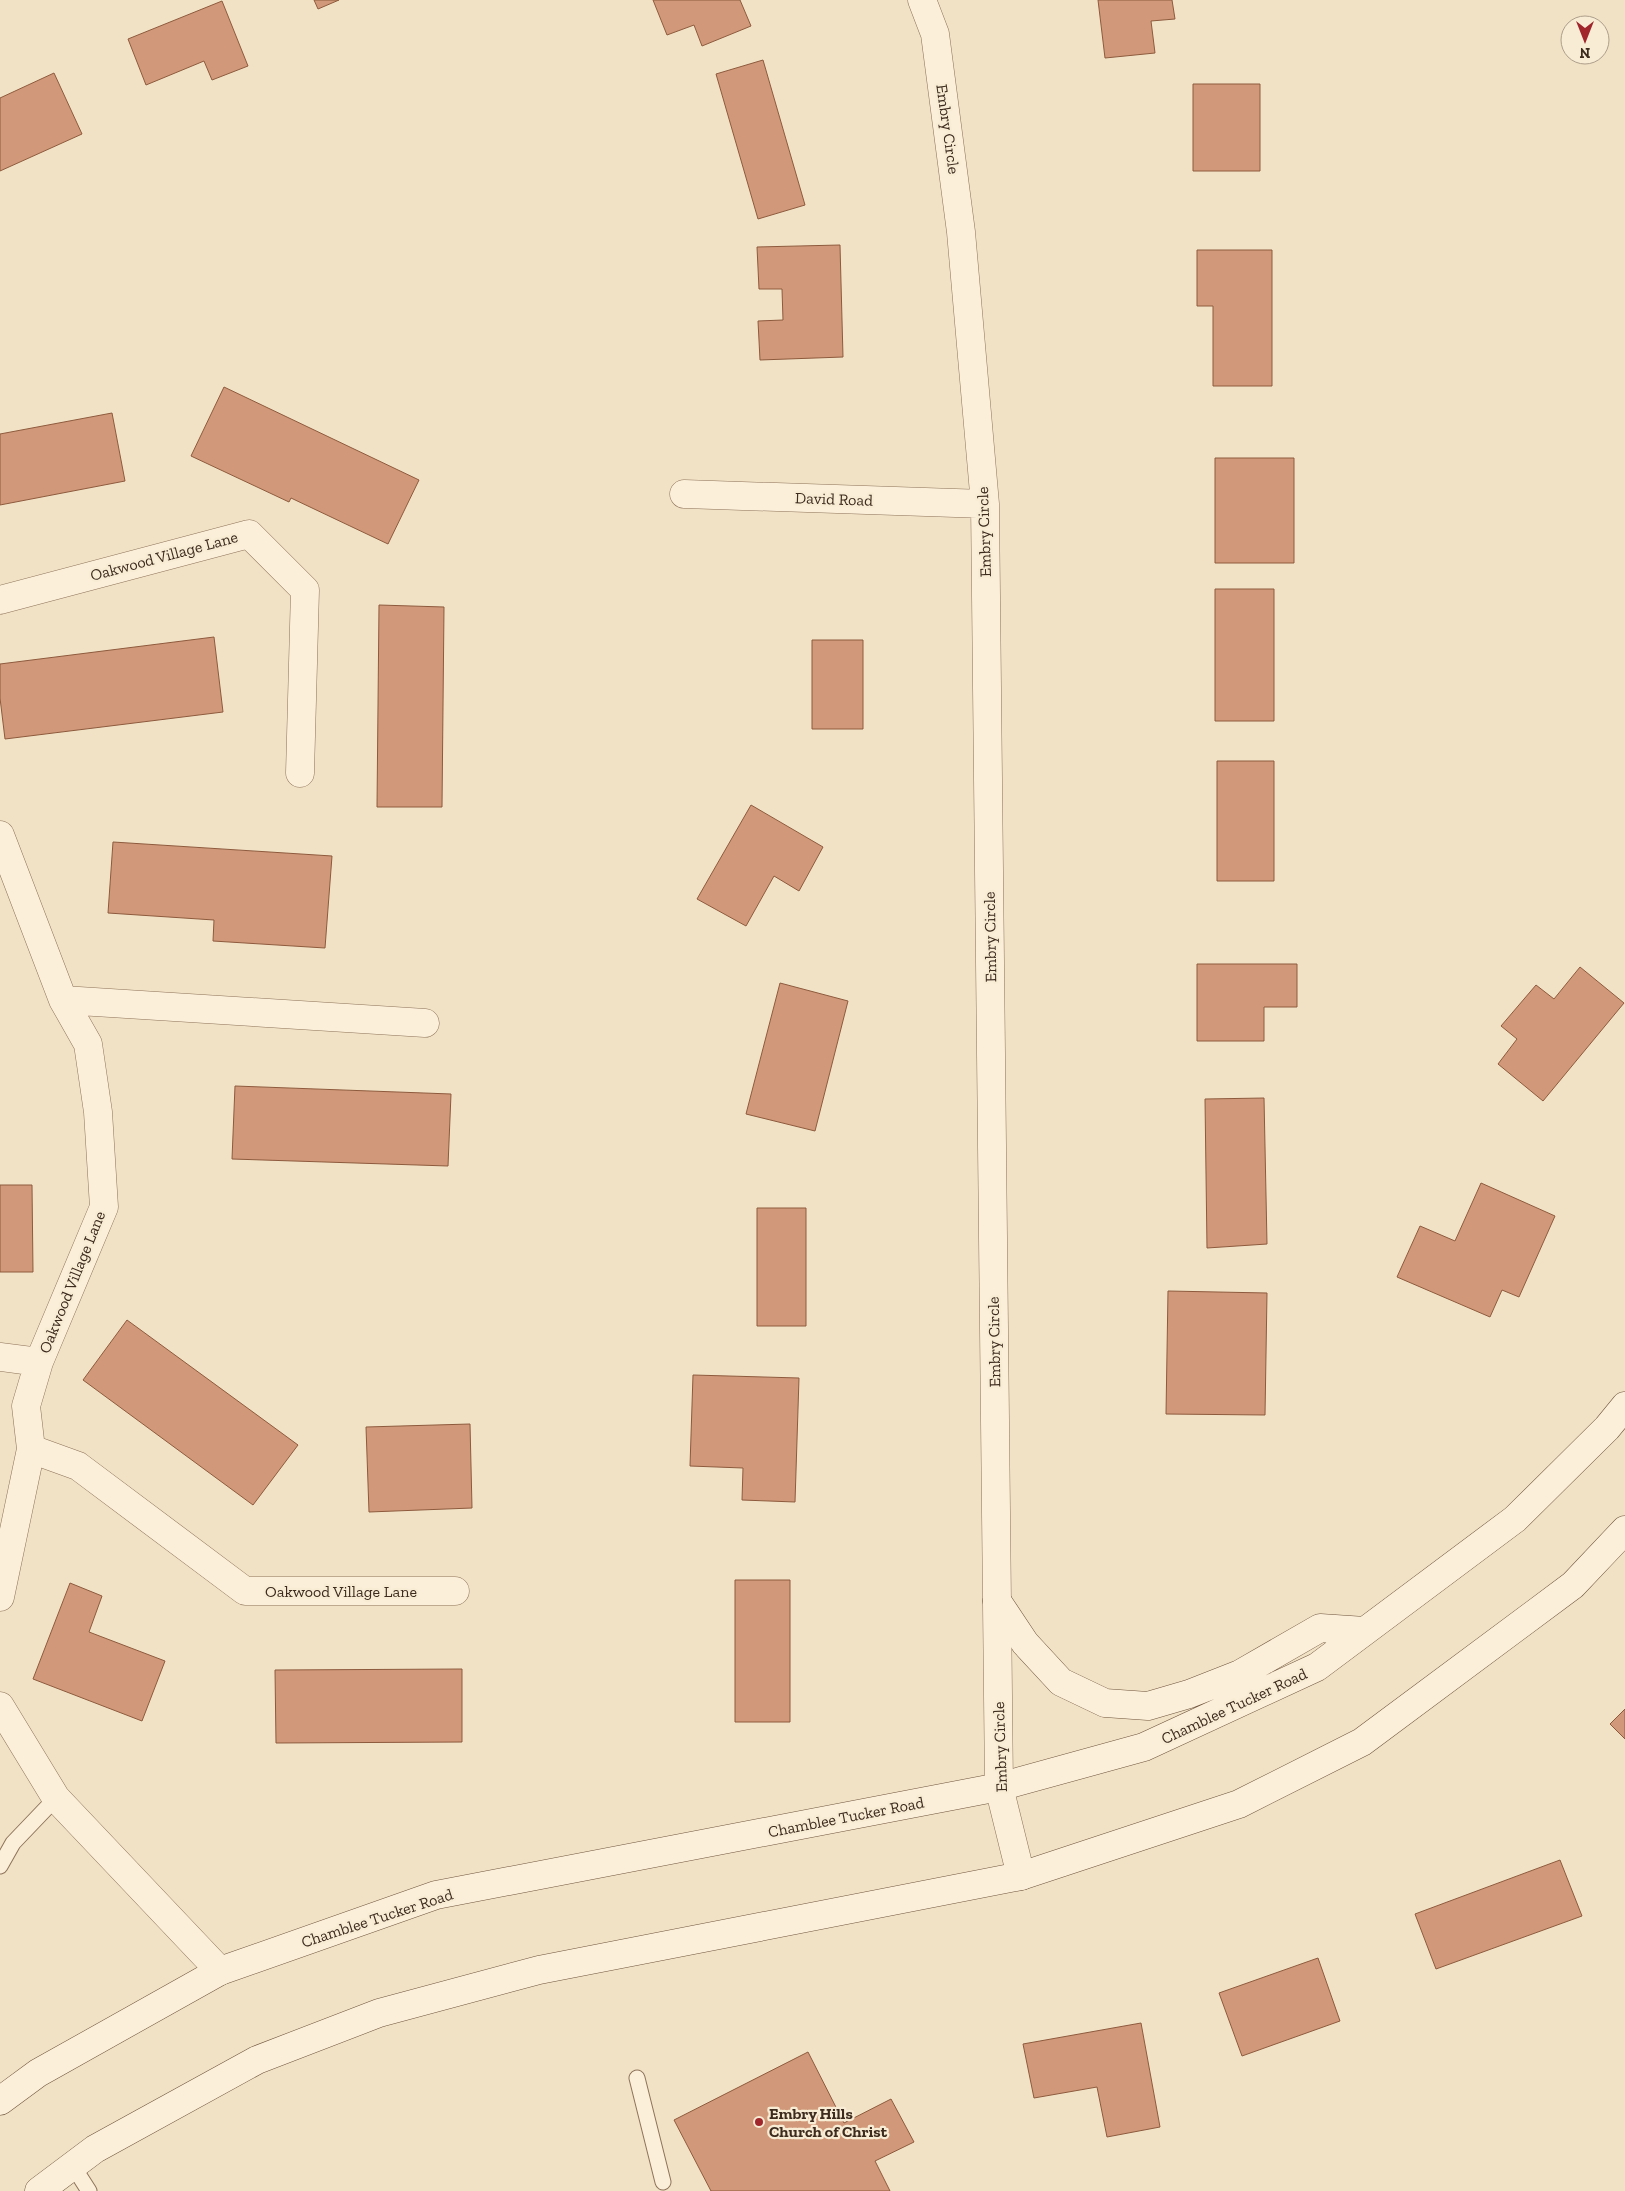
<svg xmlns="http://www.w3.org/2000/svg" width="1625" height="2191" font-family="'Zilla Slab',serif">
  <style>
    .building { fill: #d19979; stroke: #8e5a3e }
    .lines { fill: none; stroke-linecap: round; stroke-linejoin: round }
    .lane-casing { stroke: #8e735a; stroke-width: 17 }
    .street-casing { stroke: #8e735a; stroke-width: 29 }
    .secondary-casing { stroke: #6f543d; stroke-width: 29 }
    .lane { stroke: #fbefd9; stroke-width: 15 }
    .street { stroke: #fbefd9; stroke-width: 28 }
    .secondary { stroke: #fbefd9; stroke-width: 28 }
    .poi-dot { fill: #a0262c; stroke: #f8ecd5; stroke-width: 2 }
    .labels { text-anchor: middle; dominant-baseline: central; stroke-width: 4.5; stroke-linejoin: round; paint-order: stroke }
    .street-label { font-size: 16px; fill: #3d2c1e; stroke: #f8ecd5 }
    .poi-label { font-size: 16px; font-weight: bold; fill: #3d2c1e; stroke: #f8ecd5; text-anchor: start }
  </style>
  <rect width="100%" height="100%" fill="#f1e2c5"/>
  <path class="building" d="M314,0H339L318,9Z
    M653,0H740L751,26L702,46L694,25L667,35Z
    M1098,0H1172L1175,19L1151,21L1155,53L1105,58Z
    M222,1L248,66L212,80L204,61L146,85L128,39Z
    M763,60L805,205L758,219L716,74Z
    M54,73L82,134L0,171V98Z
    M1193,84H1260V171H1193Z
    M840,245L843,357L760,360L758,321L783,320L782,289H759L757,247Z
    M1197,250H1272V386H1213V306H1197Z
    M224,387L419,480L388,544L291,498L289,502L191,456Z
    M112,413L125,481L0,505V434Z
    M1215,458H1294V563H1215Z
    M1215,589H1274V721H1215Z
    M379,605L444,607L442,807H377Z
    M214,637L223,712L5,739L0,698V664Z
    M812,640H863V729H812Z
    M1217,761H1274V881H1217Z
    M751,805L823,847L799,891L774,876L746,926L697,899Z
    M113,842L332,856L325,948L213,941L214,920L108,913Z
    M1197,964H1297V1007H1264V1041H1197Z
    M1580,967L1624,1003L1543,1101L1498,1064L1517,1039L1501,1026L1536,985L1554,999Z
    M780,983L848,1001L815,1131L746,1114Z
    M235,1086L451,1094L448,1166L232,1159Z
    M1264,1098L1267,1244L1207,1248L1205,1099Z
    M1481,1183L1555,1216L1519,1297L1502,1290L1490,1317L1397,1277L1420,1226L1455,1241Z
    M0,1185H32L33,1272H0Z
    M757,1208H806V1326H757Z
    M1168,1291L1267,1293L1265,1415L1166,1414Z
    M127,1320L298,1445L253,1505L83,1380Z
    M693,1375L799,1378L795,1502L742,1500L743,1468L690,1466Z
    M470,1424L472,1508L369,1512L366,1427Z
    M735,1580H790V1722H735Z
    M70,1583L102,1596L89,1632L165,1661L142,1721L33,1679Z
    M462,1669V1742L276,1743L275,1670Z
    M1625,1709V1739L1610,1724Z
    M1560,1860L1582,1916L1436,1969L1415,1914Z
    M1318,1958L1340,2021L1242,2056L1219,1993Z
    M1141,2023L1160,2127L1107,2137L1097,2087L1034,2098L1023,2044Z
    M808,2052L844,2123L891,2099L914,2142L875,2161L890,2191H711L674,2120Z"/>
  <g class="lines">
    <defs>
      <path id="lane" d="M0,1866L13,1843L56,1798
        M637,2078L663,2182
        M73,2166L89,2191"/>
      <path id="street" d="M922,0L935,34L961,232L985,504L999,1787L1021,1876
        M684,494L985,504
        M0,600L249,534L305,590L300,773
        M0,835L63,1000L88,1044L98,1112L104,1207L39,1362L26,1406L31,1449L0,1597
        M63,1000L425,1023
        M0,1357L39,1362
        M31,1449L78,1466L245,1591H455
        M0,1706L56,1798L220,1971"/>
      <path id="secondary" d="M997,1601L1025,1643L1061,1682L1105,1703L1148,1706L1189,1694L1240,1674L1320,1628L1365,1631
        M0,2101L38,2073L220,1971L436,1895L999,1787L1144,1747L1317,1667L1515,1519L1607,1428L1625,1406
        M39,2191L95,2149L257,2060L379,2013L539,1970L1021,1876L1239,1804L1362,1742L1573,1585L1625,1530"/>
    </defs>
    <use href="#lane" class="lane-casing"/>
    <use href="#street" class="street-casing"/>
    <use href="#secondary" class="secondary-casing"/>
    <use href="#lane" class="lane"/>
    <use href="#street" class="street"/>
    <use href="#secondary" class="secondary"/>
  </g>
  <circle class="poi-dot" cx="759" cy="2122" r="5"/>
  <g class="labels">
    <g class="street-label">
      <text transform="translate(948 129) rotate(82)">Embry Circle</text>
      <text transform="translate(834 499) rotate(2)">David Road</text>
      <text transform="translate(984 532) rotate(-92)">Embry Circle</text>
      <text transform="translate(164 556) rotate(-15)">Oakwood Village Lane</text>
      <text transform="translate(990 937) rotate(-91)">Embry Circle</text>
      <text transform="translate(72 1282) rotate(-68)">Oakwood Village Lane</text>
      <text transform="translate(994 1342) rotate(-91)">Embry Circle</text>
      <text x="341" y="1591">Oakwood Village Lane</text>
      <text transform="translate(1234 1706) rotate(-25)">Chamblee Tucker Road</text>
      <text transform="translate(1000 1747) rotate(-92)">Embry Circle</text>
      <text transform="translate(846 1817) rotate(-11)">Chamblee Tucker Road</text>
      <text transform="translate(377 1918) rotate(-18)">Chamblee Tucker Road</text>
    </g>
    <g class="poi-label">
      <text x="769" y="2113">Embry Hills<tspan x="769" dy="18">Church of Christ</tspan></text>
    </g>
  </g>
  <g transform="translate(1585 40) rotate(180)"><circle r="24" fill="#f8ecd5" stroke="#ad9f8c"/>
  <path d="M0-4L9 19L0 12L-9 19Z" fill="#a0262c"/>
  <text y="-8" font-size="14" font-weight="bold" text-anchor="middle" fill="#3d2c1e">N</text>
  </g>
</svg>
